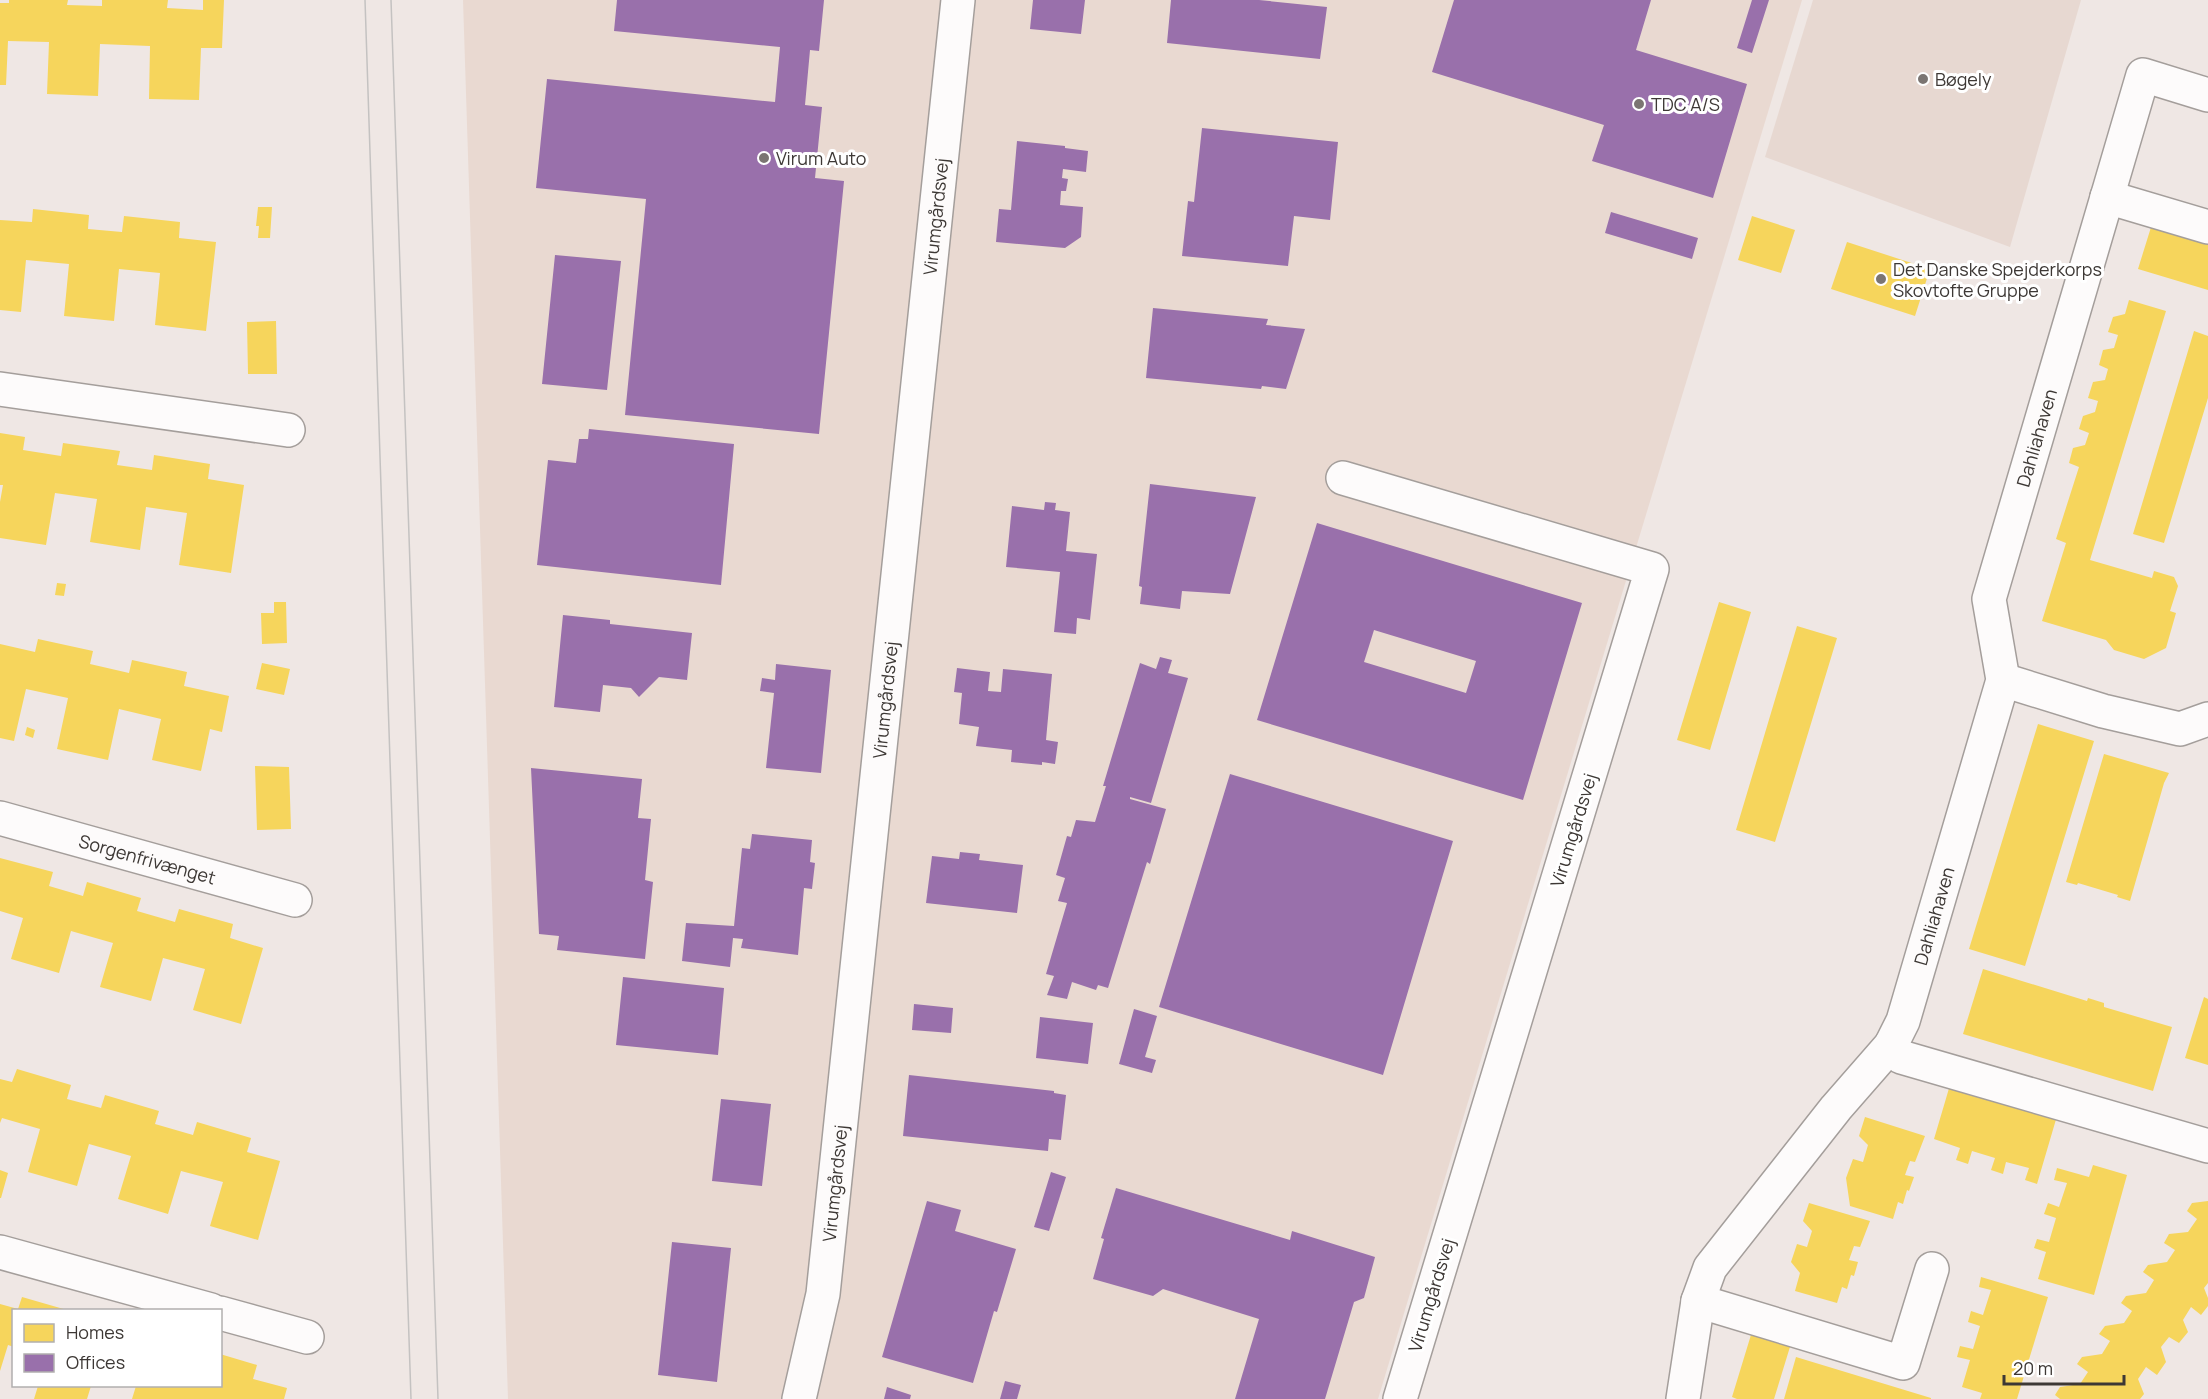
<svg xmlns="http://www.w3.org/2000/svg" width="2208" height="1399" font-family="Manrope,sans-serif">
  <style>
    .built { fill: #e7d8d1 }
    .industrial { fill: #e9d9d1 }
    .homes { fill: #f6d55c }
    .offices { fill: #9970ab; fill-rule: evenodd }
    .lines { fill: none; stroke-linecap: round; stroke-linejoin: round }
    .minor-casing { stroke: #a49e9b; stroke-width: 36 }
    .minor { stroke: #fdfbfb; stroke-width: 33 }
    .tram { stroke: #c4c2c1; stroke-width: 1.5 }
    .poi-dot { fill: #7b7572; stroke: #fff; stroke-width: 2 }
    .labels { text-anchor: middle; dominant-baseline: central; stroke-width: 6; stroke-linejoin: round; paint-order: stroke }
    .poi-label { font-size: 18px; fill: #3d3835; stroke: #fff; text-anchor: start }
    .street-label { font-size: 18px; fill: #3d3835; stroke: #fff }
  </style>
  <rect width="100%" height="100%" fill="#efe7e4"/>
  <path class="built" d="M1813,0H2081L2010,247L1765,157Z"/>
  <path class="industrial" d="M463,0H1802L1378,1399H508Z"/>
  <path class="homes" d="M9,0H68L67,5L102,6V0H168L167,8L203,10V0H224L222,48H201L199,100L149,99L150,46L100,44L98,96L47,94L49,42L8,41L6,85H0V3H9Z
    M258,207H272L270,238H258L259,226H256Z
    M33,209L89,215L88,229L122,232L124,216L180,222L179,238L216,242L206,331L155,325L160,273L119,269L114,321L64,316L69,264L26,260L21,312L0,310V220L32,222Z
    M1752,216L1795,230L1781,273L1738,260Z
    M2152,224L2160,229L2208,243V290L2138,269Z
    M1847,242L1930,269L1915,316L1831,289Z
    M2129,300L2166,311L2090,560L2152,578L2154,571L2174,577L2178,586L2170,611L2176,613L2166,648L2144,659L2114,650L2106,640L2042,621L2066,543L2056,539L2079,467L2069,463L2073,448L2085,445L2089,433L2079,429L2083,416L2095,412L2098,401L2088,398L2093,382L2105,380L2108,369L2099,365L2103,350L2114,348L2118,335L2108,332L2113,317L2125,314Z
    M276,321L277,374H248L247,322Z
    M2194,331L2208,336V398L2164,543L2133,534Z
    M0,433L25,437L23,450L61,456L63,443L120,451L117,465L152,470L154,455L210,464L208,479L244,485L231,573L179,565L187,513L146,507L140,550L90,542L97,499L55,493L46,545L0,538V502L3,485H0Z
    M57,583L66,584L64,596L55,595Z
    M274,602H286L287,643L262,644L261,613H274Z
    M1719,602L1751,612L1710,750L1677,740Z
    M1797,626L1837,638L1775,842L1736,830Z
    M38,639L93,651L90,664L129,673L132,660L187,672L184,686L229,696L222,732L210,729L201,771L152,760L161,719L119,709L108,760L57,749L68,698L26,689L14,741L0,738V644L35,652Z
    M262,663L290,669L284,695L256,689Z
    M2038,724L2094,741L2025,966L1969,949Z
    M27,727L35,730L33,738L25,735Z
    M2104,754L2169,773L2164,783L2130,901L2117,897L2118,895L2078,883L2077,885L2066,882Z
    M255,766L289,767L291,829L257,830Z
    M0,858L53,872L49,886L83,896L87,882L141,898L137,911L175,922L179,909L233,924L230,938L263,948L241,1024L193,1010L205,969L163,958L151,1001L100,987L113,943L71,931L59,973L11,959L23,918L0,911Z
    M1983,969L2087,1001L2088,998L2104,1003V1007L2172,1027L2153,1091L1963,1034Z
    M2204,997L2208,999V1065L2185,1058Z
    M17,1069L71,1085L67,1099L101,1108L105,1095L159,1111L155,1124L193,1135L197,1122L251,1138L247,1152L280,1161L258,1240L210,1226L223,1182L181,1171L168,1214L118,1199L131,1156L89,1144L77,1186L28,1172L40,1129L2,1118L0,1123V1079L12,1082Z
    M1950,1085L2057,1116L2037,1184L2025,1180L2029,1168L2006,1162L2003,1174L1991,1170L1995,1158L1972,1151L1968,1164L1956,1160L1960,1148L1934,1139Z
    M1865,1117L1925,1136L1915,1162L1910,1161L1905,1175L1914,1177L1909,1191L1907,1190L1903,1204L1898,1202L1893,1219L1850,1206L1846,1178L1853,1159L1863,1162L1868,1145L1859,1136Z
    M2093,1165L2127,1175L2094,1295L2038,1279L2046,1252L2034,1248L2037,1239L2049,1242L2056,1218L2044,1214L2048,1203L2059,1207L2067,1183L2054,1180L2057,1168L2089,1177Z
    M0,1170L8,1173L1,1198H0Z
    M2208,1201V1283L2204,1288L2208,1298V1306L2201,1315L2191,1307L2183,1320L2188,1332L2179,1343L2169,1337L2161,1347L2166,1362L2157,1375L2146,1367L2138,1379L2144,1394L2140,1399H2060L2055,1395L2060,1387L2080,1384L2088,1372L2077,1364L2082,1357L2102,1354L2110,1341L2099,1334L2105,1326L2124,1323L2132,1311L2121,1303L2126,1296L2146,1293L2154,1280L2143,1272L2148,1265L2167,1262L2175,1250L2164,1243L2169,1234L2188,1232L2197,1219L2187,1211L2192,1203Z
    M1809,1203L1870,1221L1860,1247L1854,1246L1849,1260L1858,1262L1854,1276L1851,1275L1847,1289L1842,1287L1837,1303L1795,1291L1800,1273L1791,1262L1797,1244L1807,1247L1812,1231L1803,1221Z
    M1981,1277L2048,1297L2017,1399H1980L1982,1393L1962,1387L1970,1360L1957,1357L1960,1346L1973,1349L1980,1326L1968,1322L1971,1311L1983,1315L1991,1290L1979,1287Z
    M22,1297L67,1310H14V1347L8,1345L0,1371V1304L18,1309Z
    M1754,1325L1793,1337L1774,1399H1737L1732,1397Z
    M220,1354L257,1365L253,1379L287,1388L284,1399H132L136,1386H220Z
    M1796,1357L1931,1398V1399H1784Z
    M38,1386H91L87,1399H34Z"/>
  <path class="offices" d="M617,0H824L819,51L810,50L805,105L822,107L815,178L844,181L819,434L625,415L646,199L536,188L547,79L775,102L780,47L614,31Z
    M1033,0H1085L1081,34L1030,29Z
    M1171,0H1259L1327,7L1320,59L1167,43Z
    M1454,0H1651L1636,50L1747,84L1713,198L1592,161L1604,125L1432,72Z
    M1752,0H1769L1752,53L1737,48Z
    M1202,128L1338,142L1330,220L1294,216L1288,266L1182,256L1188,201L1194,202Z
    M1017,141L1065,146V148L1088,151L1086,172L1063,169L1062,178L1068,179L1066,191H1061L1060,205L1083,207L1081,237L1065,248L996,242L999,209L1011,210Z
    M1611,212L1698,238L1692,259L1605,233Z
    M555,255L621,261L607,390L542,384Z
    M1153,308L1268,319L1266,325L1305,329L1286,389L1262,386L1261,389L1146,378Z
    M589,429L734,444L721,585L537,565L548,460L576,463L579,439H588Z
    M1150,484L1256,497L1230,594L1182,591L1180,609L1140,604L1142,587L1139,586Z
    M1045,502L1056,503L1055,510L1070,512L1066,551L1097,554L1090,620L1077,618L1076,634L1054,632L1060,572L1006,567L1012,506L1044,510Z
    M1317,523L1582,603L1523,800L1257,720ZM1374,630L1476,661L1466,693L1364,662Z
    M563,615L610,620V624L692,633L687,680L659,677L639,697L631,688L603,685L600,712L554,707Z
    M1160,657L1172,660L1168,673L1188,678L1151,803L1130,797V799L1166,809L1150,864L1147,862L1108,988L1098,985L1096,990L1072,982L1067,999L1047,995L1054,976L1046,974L1067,903L1058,901L1065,878L1056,875L1067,836L1071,837L1076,820L1095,822L1106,786H1103L1140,663L1156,669Z
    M776,664L831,670L821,773L766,768L774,693L760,691L762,678L775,680Z
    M957,668L990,672L988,691L1001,692L1003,669L1052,674L1046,740L1058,742L1055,764L1042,762V765L1011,762L1012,750L976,746L979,727L959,724L962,693L954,692Z
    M531,768L642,779L638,818L651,819L645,880L653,882L645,959L557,950L559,936L539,934Z
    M1230,774L1453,841L1383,1075L1159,1007Z
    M752,834L812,840L810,862L815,863L812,889L804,888L798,955L741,948L743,939L733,938L730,967L682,961L686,923L734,926L742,848L750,849Z
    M960,852L980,854L979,860L1023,865L1017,913L926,903L932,856L959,859Z
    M623,977L724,988L718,1055L616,1045Z
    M914,1004L953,1008L951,1033L912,1030Z
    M1134,1009L1157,1016L1145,1057L1156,1060L1152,1073L1119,1064Z
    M1040,1017L1093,1023L1088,1064L1036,1058Z
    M909,1075L1054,1091V1093L1066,1095L1061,1140L1049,1139L1048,1151L903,1136Z
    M721,1099L771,1104L762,1186L712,1181Z
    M1051,1172L1066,1177L1049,1231L1034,1227Z
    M1116,1188L1290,1240L1292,1231L1375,1257L1364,1298L1354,1302L1325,1399H1235L1259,1319L1163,1289L1153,1296L1093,1279L1104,1239L1101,1238Z
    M927,1201L961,1210L955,1231L1016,1249L997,1312L994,1311L973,1383L882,1357Z
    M672,1242L731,1248L717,1382L658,1375Z
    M1005,1381L1021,1385L1017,1399H1000Z
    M887,1387L911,1395L910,1399H884Z"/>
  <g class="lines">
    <defs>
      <g id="minor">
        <path d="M2107,197L2208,227"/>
        <path d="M0,389L288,430"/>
        <path d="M1343,478L1652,569L1400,1399"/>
        <path d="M2003,680L2103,711L2180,729L2208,719"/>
        <path id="s1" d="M0,818L295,900"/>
        <path d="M1891,1045L1901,1057L2208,1146"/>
        <path d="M0,1252L211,1310"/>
        <path d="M1698,1301L1903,1363L1932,1269"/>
        <path d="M220,1313L307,1337"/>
        <path id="s2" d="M799,1399L823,1294L958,0"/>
        <path id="s3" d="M1683,1399L1698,1301L1710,1268L1836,1108L1891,1045L1903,1021L2003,680L1989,599L2143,75L2208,95"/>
      </g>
    </defs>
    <use href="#minor" class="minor-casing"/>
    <use href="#minor" class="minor"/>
    <path class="tram" d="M365,0L411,1399
      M391,0L438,1399"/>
  </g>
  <g class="poi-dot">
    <circle cx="1923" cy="79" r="6"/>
    <circle cx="1639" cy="104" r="6"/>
    <circle cx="764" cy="158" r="6"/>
    <circle cx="1881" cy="279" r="6"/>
  </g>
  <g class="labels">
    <g class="poi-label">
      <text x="1935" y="79">Bøgely</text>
      <text x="1651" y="104">TDC A/S</text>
      <text x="776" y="158">Virum Auto</text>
      <text x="1893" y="269">Det Danske Spejderkorps<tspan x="1893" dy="21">Skovtofte Gruppe</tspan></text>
    </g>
    <g class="street-label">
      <text stroke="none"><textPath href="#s2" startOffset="1191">Virumgårdsvej</textPath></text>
      <text stroke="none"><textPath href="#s3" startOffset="1054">Dahliahaven</textPath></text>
      <text stroke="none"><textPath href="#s2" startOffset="705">Virumgårdsvej</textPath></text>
      <text transform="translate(1573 830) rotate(-73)">Virumgårdsvej</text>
      <text stroke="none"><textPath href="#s1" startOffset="153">Sorgenfrivænget</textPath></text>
      <text stroke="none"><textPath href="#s3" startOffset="558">Dahliahaven</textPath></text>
      <text stroke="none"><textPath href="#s2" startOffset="219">Virumgårdsvej</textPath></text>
      <text transform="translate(1431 1295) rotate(-73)">Virumgårdsvej</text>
    </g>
  </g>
  <rect x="12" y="1309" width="210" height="78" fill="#ffffff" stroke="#b1afae" stroke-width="1.5"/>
  <rect x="24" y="1324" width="30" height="18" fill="#f6d55c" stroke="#b1afae" stroke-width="1.5"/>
  <text x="66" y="1339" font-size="18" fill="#3d3835">Homes</text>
  <rect x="24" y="1354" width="30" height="18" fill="#9970ab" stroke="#b1afae" stroke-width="1.5"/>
  <text x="66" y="1369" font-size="18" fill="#3d3835">Offices</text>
  <path d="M2004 1375v9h120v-9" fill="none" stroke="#3d3835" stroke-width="3"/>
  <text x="2013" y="1375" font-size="18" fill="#3d3835" stroke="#ffffff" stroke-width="4.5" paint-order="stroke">20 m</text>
</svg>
